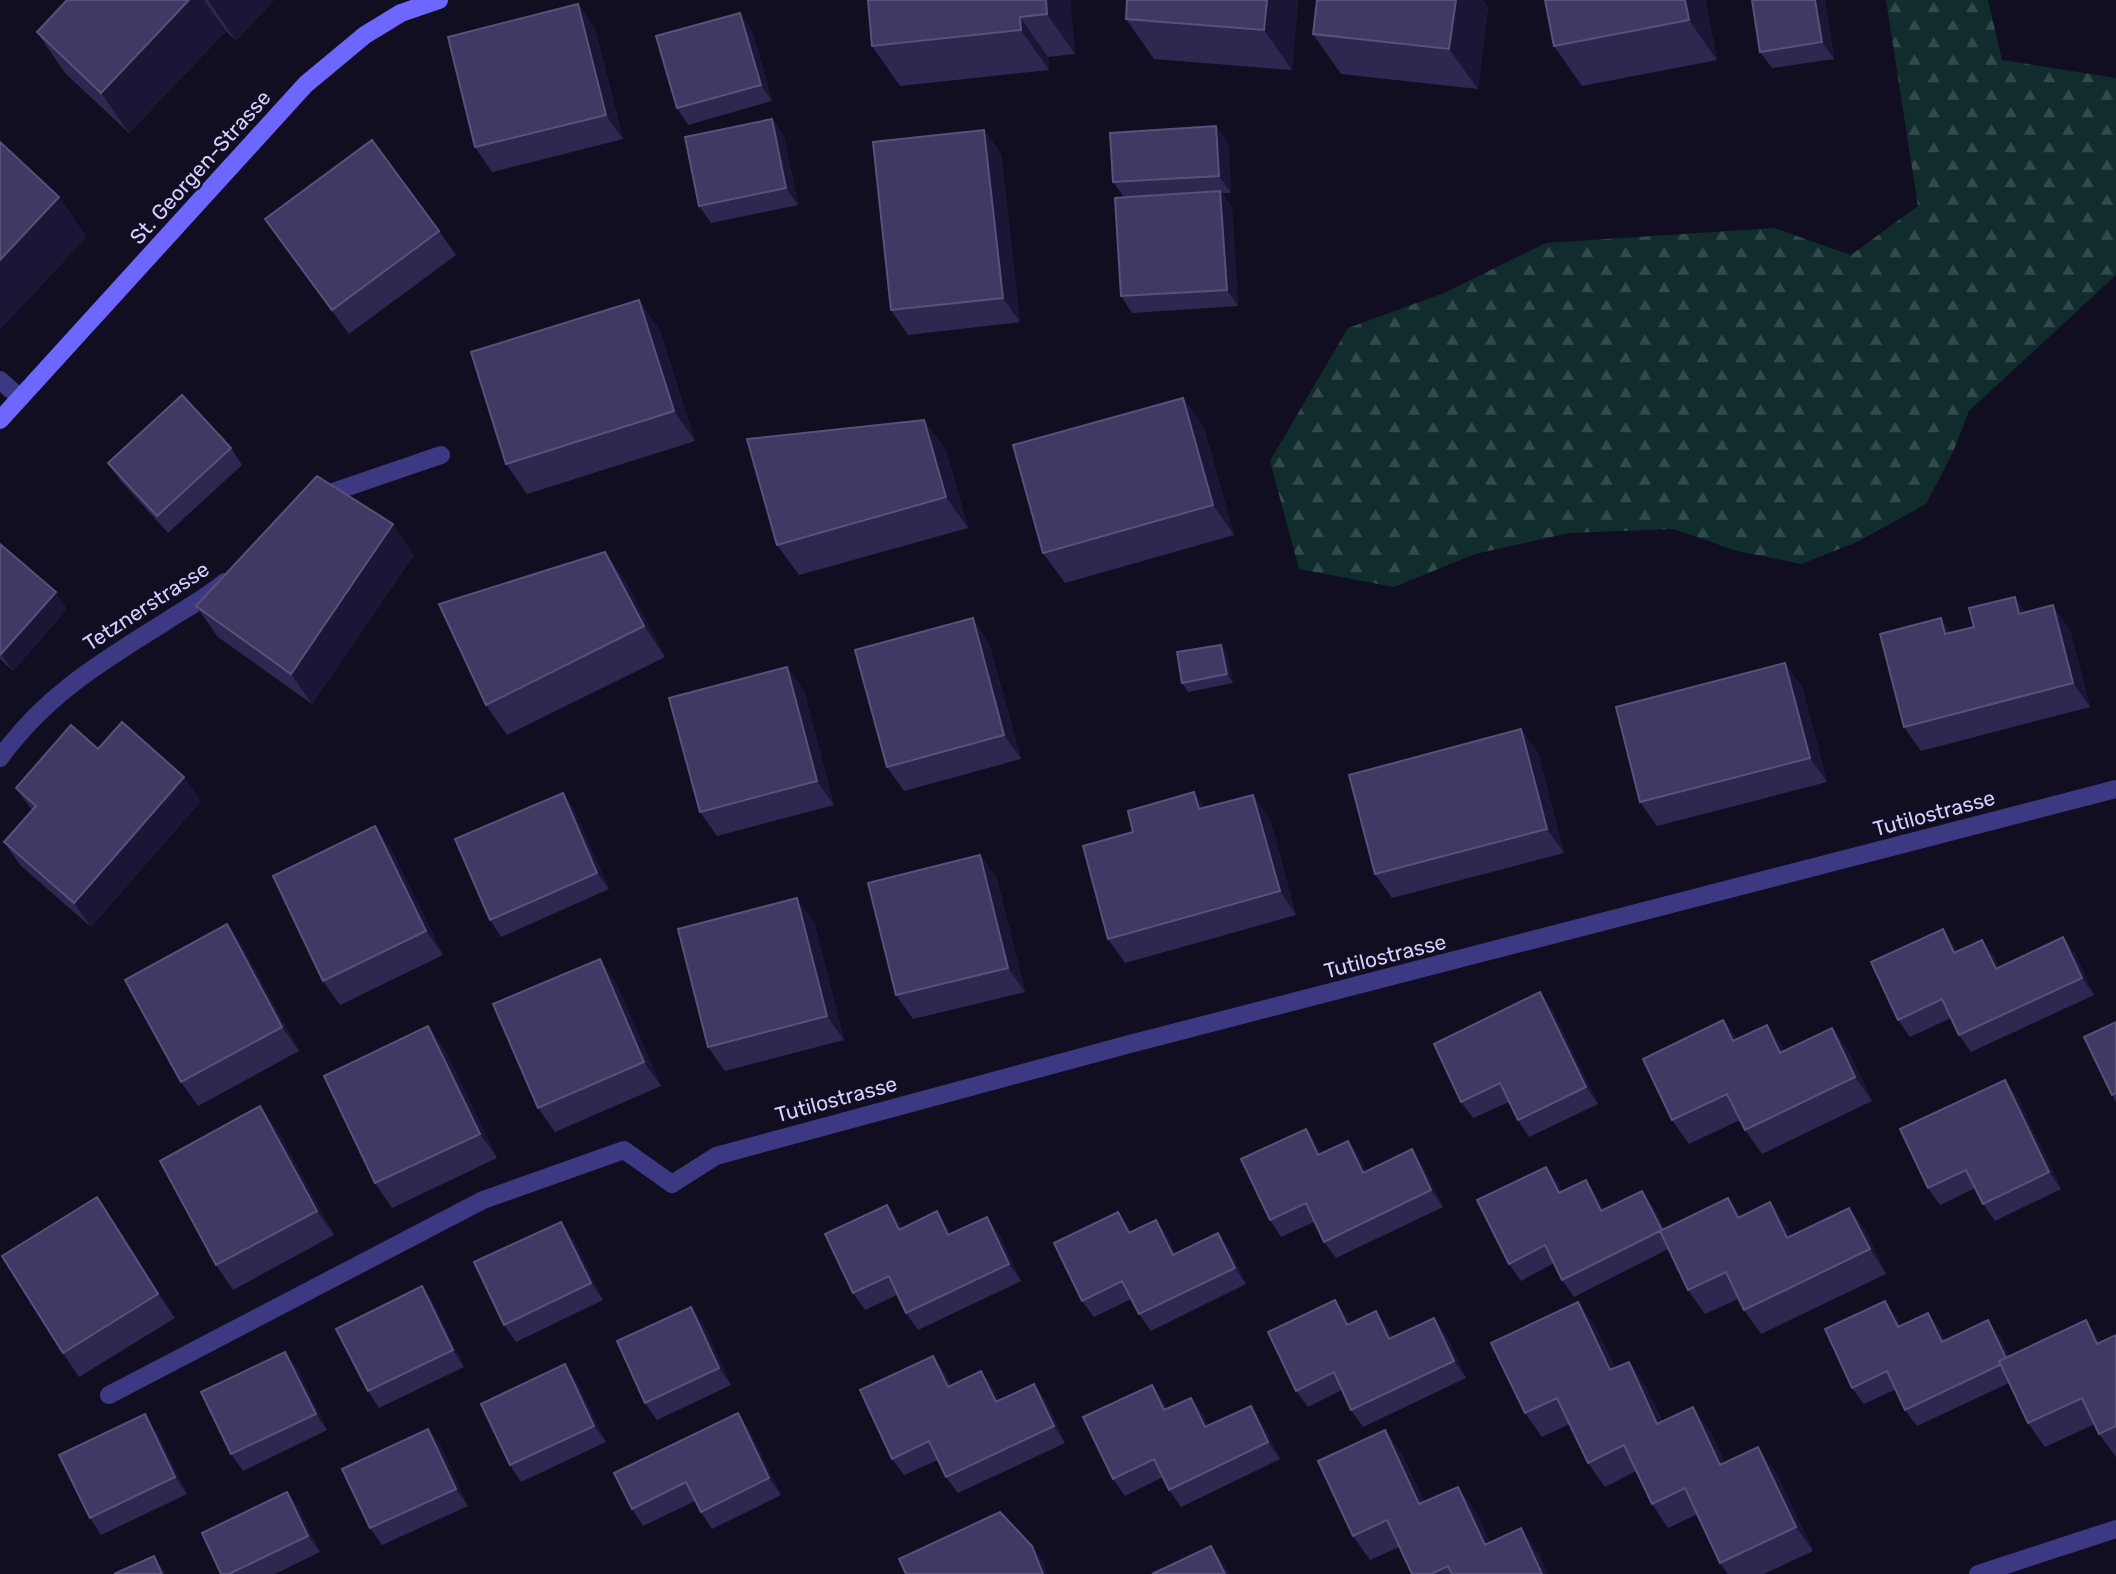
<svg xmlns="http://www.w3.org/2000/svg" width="2116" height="1574" font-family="Rubik,sans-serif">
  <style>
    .forest { fill: url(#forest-firs) }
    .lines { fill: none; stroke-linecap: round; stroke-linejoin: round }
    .lane { stroke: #3d3882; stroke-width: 18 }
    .street { stroke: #3d3882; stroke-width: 18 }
    .secondary { stroke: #6d66ff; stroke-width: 18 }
    .wall { fill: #302750 }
    .shaded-wall { fill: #1c1536 }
    .building { fill: #413963; stroke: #59507b; stroke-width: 2 }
    .labels { text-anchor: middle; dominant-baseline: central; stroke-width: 5; stroke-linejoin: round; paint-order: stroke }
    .street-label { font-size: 21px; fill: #d6cfff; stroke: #120e22 }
  </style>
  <defs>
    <pattern id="forest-firs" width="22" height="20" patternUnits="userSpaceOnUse" patternTransform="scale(1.75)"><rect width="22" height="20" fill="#112c2c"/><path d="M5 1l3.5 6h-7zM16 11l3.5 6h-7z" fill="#334a4c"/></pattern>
  </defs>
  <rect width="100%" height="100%" fill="#120e22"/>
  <path class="forest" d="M1886,0H1988L2002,60L2116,78V275L1969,411L1953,452L1926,504L1857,542L1801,564L1737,551L1674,529L1569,533L1475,554L1394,587L1299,569L1270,461L1348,328L1444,293L1546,243L1774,228L1851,255L1918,206Z"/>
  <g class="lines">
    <path class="lane" d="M109,1395L483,1200L624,1150L672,1184"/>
    <path class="street" d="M0,380L20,398
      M318,502L327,494L441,455
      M0,758C45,696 98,664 162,624C183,610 206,598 225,582
      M672,1184L716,1156L1126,1045L2116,789
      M1978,1574L2116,1529"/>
    <path class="secondary" d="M0,420L306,84L365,35L401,13L439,0"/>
  </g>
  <path class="wall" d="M67,0H274L236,41L226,31L129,133L65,73L37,32Z
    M868,0H1070L1075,54L1048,57L1049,70L900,86L872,46Z
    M1127,0H1298L1292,70L1154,59L1126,19Z
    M1705,0L1717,60L1582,86L1554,46Z
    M1752,0H1825L1834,59L1772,68L1760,52Z
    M578,4L595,29L623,139L492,172L475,147Z
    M1488,7L1478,89L1341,74L1313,34Z
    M752,30L772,101L688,125L677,108Z
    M772,119L784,136L798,205L711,223L699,206Z
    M1216,126L1228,143L1231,193H1222L1232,208L1238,306L1132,313L1121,296L1124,197L1113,182Z
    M984,130L1001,154L1020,322L908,335L891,310Z
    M265,219L439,231L456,255L349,334Z
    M639,300L660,331L695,441L527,494L506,464Z
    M1183,398L1204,428L1234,535L1065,583L1043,553Z
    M924,420L946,451L968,528L799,575L777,545Z
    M231,448L242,465L168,533L120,480L108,463Z
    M0,544L67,609L13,671L0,659Z
    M414,555L312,704L218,637L196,606Z
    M626,582L665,657L507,735L486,705Z
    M2026,613L2070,630L2090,707L1921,751L1904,727L1951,633Z
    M989,643L1021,759L904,791L887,767Z
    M1227,653L1233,683L1188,692L1182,683Z
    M787,667L804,691L834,805L717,836L700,812Z
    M1802,687L1827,782L1657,826L1640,802Z
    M1521,729L1538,753L1564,853L1392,898L1375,874Z
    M98,749L201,801L91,927L21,866L4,842L32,810L16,788Z
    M1194,792L1205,808L1253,795L1270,819L1296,915L1125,963L1108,939L1133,832Z
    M563,793L574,810L609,889L501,937L490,920Z
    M375,826L392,851L443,955L340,1005L323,981Z
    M980,855L997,879L1025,992L913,1019L896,995Z
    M814,922L844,1040L725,1071L708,1047Z
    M227,924L243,948L299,1051L198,1106L181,1082Z
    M1943,929L1957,951L1994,956L1999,967L2063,937L2075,954L2094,995L1971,1052L1959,1035L1951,1018L1910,1037L1898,1020Z
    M600,959L616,983L661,1086L555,1132L538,1108Z
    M1552,1009L1598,1104L1529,1137L1518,1120L1509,1102L1473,1118L1461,1102Z
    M1723,1020L1737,1039L1784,1051L1832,1028L1849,1052L1872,1101L1762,1154L1745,1130L1740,1120L1689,1144L1672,1120Z
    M2116,1022V1102L2112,1095Z
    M445,1050L497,1158L392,1208L375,1183Z
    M2017,1096L2061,1189L1995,1221L1983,1204L1975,1188L1940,1205L1928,1188Z
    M277,1130L334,1235L233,1290L216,1265Z
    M1318,1146L1321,1154L1360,1157L1366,1171L1423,1166L1443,1207L1336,1258L1324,1242L1314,1222L1281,1237L1270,1220Z
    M1558,1183L1562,1192L1597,1197L1604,1210L1654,1208L1664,1229L1728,1198L1741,1216L1787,1226L1791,1236L1849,1208L1866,1232L1886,1274L1761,1334L1744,1310L1738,1299L1705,1314L1688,1290L1668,1249L1574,1297L1562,1280L1554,1263L1521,1281L1509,1264Z
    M97,1197L114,1221L175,1318L79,1377L63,1353Z
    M887,1205L899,1222L902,1228L937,1211L951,1234H999L1021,1281L918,1330L906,1313L897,1295L865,1310L853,1293Z
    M1130,1228L1132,1232L1168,1237L1176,1254L1230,1250L1246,1284L1151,1331L1139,1314L1131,1299L1094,1317L1082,1301Z
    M573,1239L603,1300L516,1342L504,1325Z
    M422,1286L433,1303L464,1367L379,1408L368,1391Z
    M1578,1302L1595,1326L1615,1368L1629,1362L1645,1386L1662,1421L1710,1431L1725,1463L1775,1471L1813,1551L1764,1574H1728L1720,1563L1698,1514L1668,1528L1652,1504L1636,1471L1605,1487L1588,1463L1570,1424L1542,1437L1525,1413Z
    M691,1307L703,1324L731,1385L657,1420L645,1403Z
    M1928,1313L1940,1330L1945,1340L2000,1337L2009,1356L2101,1342L2116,1335V1457L2099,1434L2095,1424L2045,1447L2028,1423L2009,1383L1917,1426L1905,1410L1896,1389L1864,1404L1852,1388L1897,1318L1901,1326Z
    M1347,1317L1350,1323L1388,1328L1393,1338L1446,1335L1466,1378L1363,1427L1351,1410L1342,1390L1308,1407L1296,1391Z
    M297,1368L327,1430L243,1471L231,1454Z
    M981,1371L993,1388L999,1400L1046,1401L1065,1443L958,1493L946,1477L938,1460L904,1475L892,1459L945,1373L951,1385Z
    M576,1381L606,1442L521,1482L510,1465Z
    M1152,1385L1163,1401L1167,1409L1203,1414L1208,1426L1262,1423L1280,1459L1181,1507L1169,1490L1163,1477L1125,1496L1113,1479Z
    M738,1413L749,1430L781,1495L712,1529L701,1512L695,1501L643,1526L632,1509Z
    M428,1429L440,1445L468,1506L382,1545L370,1528Z
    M156,1431L187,1494L101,1535L90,1518Z
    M1402,1454L1424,1502L1458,1487L1475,1511L1490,1543L1538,1552L1548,1574H1412L1399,1547L1370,1560L1353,1536Z
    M287,1492L299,1509L320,1552L275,1574H221Z"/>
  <path class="shaded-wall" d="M189,0H204L226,31L129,133L101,93Z
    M208,0H274L236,41Z
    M1046,0H1070L1075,54L1047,14Z
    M1267,0H1298L1292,70L1264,30Z
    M1456,0H1483L1488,7L1478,89L1449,49Z
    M1685,0H1705L1717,60L1689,20Z
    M1815,0H1825L1834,59L1822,42Z
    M578,4L595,29L623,139L606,115Z
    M740,13L752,30L772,101L761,85Z
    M1020,17L1048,57L1049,70L1021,30Z
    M772,119L784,136L798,205L786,188Z
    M1216,126L1228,143L1231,193L1219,176Z
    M984,130L1001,154L1020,322L1003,298Z
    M1220,191L1232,208L1238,306L1227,290Z
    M59,197L87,237L0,330V260Z
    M639,300L660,331L695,441L674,411Z
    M1183,398L1204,428L1234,535L1213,505Z
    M924,420L946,451L968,528L946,497Z
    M393,524L414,555L312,704L291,674Z
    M605,552L626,582L665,657L644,626Z
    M56,592L67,609L13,671L1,654Z
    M2015,597L2032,621L2019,614Z
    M2053,605L2070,630L2090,707L2073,683Z
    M973,618L989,643L1021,759L1004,735Z
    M1941,618L1958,642L1945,634Z
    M1221,645L1227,653L1233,683L1227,674Z
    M1785,663L1802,687L1827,782L1810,758Z
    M787,667L804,691L834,805L817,781Z
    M1521,729L1538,753L1564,853L1547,829Z
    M184,777L201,801L91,927L74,903Z
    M1194,792L1211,816L1199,809Z
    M563,793L574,810L609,889L597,873Z
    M1253,795L1270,819L1296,915L1280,891Z
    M375,826L392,851L443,955L426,931Z
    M980,855L997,879L1025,992L1008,968Z
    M797,898L814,922L844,1040L827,1016Z
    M227,924L243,948L299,1051L282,1027Z
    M1943,929L1954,946L1966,970L1954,953Z
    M2063,937L2075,954L2094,995L2082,978Z
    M1982,940L1994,956L2008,985L1996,969Z
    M600,959L616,983L661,1086L644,1062Z
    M1540,992L1552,1009L1598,1104L1586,1087Z
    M1723,1020L1740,1044L1733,1041Z
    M1767,1025L1784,1049L1797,1077L1780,1053Z
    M428,1026L445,1050L497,1158L480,1134Z
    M1832,1028L1849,1052L1872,1101L1855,1077Z
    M2005,1080L2017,1096L2061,1189L2049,1172Z
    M260,1106L277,1130L334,1235L317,1211Z
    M1306,1129L1318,1146L1330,1172L1318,1155Z
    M1348,1141L1360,1157L1375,1189L1363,1173Z
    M1412,1149L1423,1166L1443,1207L1431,1190Z
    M1546,1167L1558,1183L1571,1210L1559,1193Z
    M1586,1180L1597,1197L1613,1228L1601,1211Z
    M1642,1191L1654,1208L1673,1247L1662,1230Z
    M97,1197L114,1221L175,1318L158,1294Z
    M1728,1198L1745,1222L1738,1218Z
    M1770,1202L1787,1226L1804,1262L1787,1238Z
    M887,1205L899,1222L911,1246L899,1230Z
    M1849,1208L1866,1232L1886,1274L1870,1249Z
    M937,1211L948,1228L960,1252L948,1235Z
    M1118,1212L1130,1228L1141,1250L1129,1233Z
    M987,1217L999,1234L1021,1281L1009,1264Z
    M1156,1220L1168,1237L1185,1272L1173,1255Z
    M561,1222L573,1239L603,1300L591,1283Z
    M1218,1233L1230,1250L1246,1284L1235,1268Z
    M422,1286L433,1303L464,1367L453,1350Z
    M1335,1300L1347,1317L1359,1342L1347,1325Z
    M1885,1301L1897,1318L1910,1344L1898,1327Z
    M1578,1302L1595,1326L1627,1395L1610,1370Z
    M691,1307L703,1324L731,1385L719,1368Z
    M1376,1311L1388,1328L1401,1356L1389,1339Z
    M1928,1313L1940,1330L1954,1358L1942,1342Z
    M1434,1318L1446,1335L1466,1378L1454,1361Z
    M1988,1320L2000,1337L2019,1378L2008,1361Z
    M2086,1320L2102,1344H2097Z
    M285,1352L297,1368L327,1430L316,1414Z
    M933,1356L945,1373L959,1404L948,1387Z
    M1629,1362L1645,1386L1674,1448L1657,1424Z
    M565,1364L576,1381L606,1442L594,1426Z
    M981,1371L993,1388L1007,1418L996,1402Z
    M1034,1384L1046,1401L1065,1443L1054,1426Z
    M1152,1385L1163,1401L1175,1427L1164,1410Z
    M1191,1398L1203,1414L1217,1444L1205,1427Z
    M1251,1406L1262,1423L1280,1459L1268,1442Z
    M1693,1407L1710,1431L1737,1489L1720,1465Z
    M738,1413L749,1430L781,1495L769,1478Z
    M145,1414L156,1431L187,1494L175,1477Z
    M428,1429L440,1445L468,1506L456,1489Z
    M1385,1430L1402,1454L1436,1529L1419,1504Z
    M1758,1447L1775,1471L1813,1551L1796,1527Z
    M1458,1487L1475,1511L1502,1569L1485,1545Z
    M287,1492L299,1509L320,1552L308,1536Z
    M1521,1528L1538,1552L1548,1574H1542Z
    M1032,1546L1044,1563L1048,1574H1043Z
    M1211,1546L1228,1570L1230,1574H1225Z
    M154,1556L165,1572L166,1574H162Z"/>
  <path class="building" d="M67,0H189L101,93L37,32Z
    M868,0H1046L1047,14L1020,17L1021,30L872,46Z
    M1127,0H1267L1264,30L1126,19Z
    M1317,0H1456L1449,49L1313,34Z
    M1545,0H1685L1689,20L1554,46Z
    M1752,0H1815L1822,42L1760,52Z
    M578,4L606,115L475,147L448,37Z
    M740,13L761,85L677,108L656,36Z
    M772,119L786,188L699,206L685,137Z
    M1216,126L1219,176L1113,182L1110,133Z
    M984,130L1003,298L891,310L873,142Z
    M372,140L439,231L332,310L265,219Z
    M0,142L59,197L0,260Z
    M1220,191L1227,290L1121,296L1115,198Z
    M639,300L674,411L506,464L471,352Z
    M182,395L231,448L157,516L108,463Z
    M1183,398L1213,505L1043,553L1013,445Z
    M924,420L946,497L777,545L747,439Z
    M317,476L393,524L291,674L196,606Z
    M0,544L56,592L1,654L0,653Z
    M605,552L644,626L486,705L439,604Z
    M2015,597L2019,614L2053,605L2073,683L1904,727L1880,634L1941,618L1945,634L1974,627L1969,608Z
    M973,618L1004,735L887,767L855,650Z
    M1221,645L1227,674L1182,683L1177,652Z
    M1785,663L1810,758L1640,802L1616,707Z
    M787,667L817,781L700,812L669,698Z
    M122,722L184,777L74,903L4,842L36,806L16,788L71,725L98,749Z
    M1521,729L1547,829L1375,874L1349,775Z
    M1194,792L1199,809L1253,795L1280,891L1108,939L1083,846L1133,832L1128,811Z
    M563,793L597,873L490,920L455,839Z
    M375,826L426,931L323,981L273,876Z
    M980,855L1008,968L896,995L868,883Z
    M797,898L827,1016L708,1047L678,929Z
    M227,924L282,1027L181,1082L125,980Z
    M1943,929L1954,953L1982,940L1996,969L2063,937L2082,978L1959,1035L1942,999L1898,1020L1871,962Z
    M600,959L644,1062L538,1108L493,1004Z
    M1540,992L1586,1087L1518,1120L1500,1083L1461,1102L1434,1044Z
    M1723,1020L1733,1041L1767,1025L1780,1053L1832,1028L1855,1077L1745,1130L1727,1094L1672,1120L1643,1059Z
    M2116,1022V1093L2112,1095L2084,1037Z
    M428,1026L480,1134L375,1183L324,1076Z
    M2005,1080L2049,1172L1983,1204L1966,1170L1928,1188L1900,1129Z
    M260,1106L317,1211L216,1265L160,1161Z
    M1306,1129L1318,1155L1348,1141L1363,1173L1412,1149L1431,1190L1324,1242L1306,1203L1270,1220L1241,1159Z
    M1546,1167L1559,1193L1586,1180L1601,1211L1642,1191L1662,1230L1562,1280L1545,1245L1509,1264L1477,1200Z
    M97,1197L158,1294L63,1353L2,1256Z
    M1728,1198L1738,1218L1770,1202L1787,1238L1849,1208L1870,1249L1744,1310L1726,1272L1688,1290L1660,1231Z
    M887,1205L899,1230L937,1211L948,1235L987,1217L1009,1264L906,1313L889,1276L853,1293L825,1234Z
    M1118,1212L1129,1233L1156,1220L1173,1255L1218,1233L1235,1268L1139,1314L1122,1281L1082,1301L1054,1243Z
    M561,1222L591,1283L504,1325L474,1262Z
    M422,1286L453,1350L368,1391L336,1329Z
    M1335,1300L1347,1325L1376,1311L1389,1339L1434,1318L1454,1361L1351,1410L1334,1372L1296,1391L1268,1332Z
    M1885,1301L1898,1327L1928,1313L1942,1342L1988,1320L2006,1358L1999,1361L2000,1365L1905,1410L1887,1371L1852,1388L1825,1329Z
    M1578,1302L1610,1370L1629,1362L1657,1424L1693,1407L1720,1465L1758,1447L1796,1527L1720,1563L1685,1488L1652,1504L1624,1445L1588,1463L1557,1398L1525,1413L1491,1343Z
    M691,1307L719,1368L645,1403L617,1341Z
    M2086,1320L2097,1344L2116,1335V1426L2099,1434L2082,1398L2028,1423L1999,1361Z
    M285,1352L316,1414L231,1454L201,1392Z
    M933,1356L948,1387L981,1371L996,1402L1034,1384L1054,1426L946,1477L929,1441L892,1459L860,1390Z
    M565,1364L594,1426L510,1465L481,1404Z
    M1152,1385L1164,1410L1191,1398L1205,1427L1251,1406L1268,1442L1169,1490L1154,1459L1113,1479L1083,1417Z
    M738,1413L769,1478L701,1512L686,1482L632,1509L614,1473Z
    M145,1414L175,1477L90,1518L59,1455Z
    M428,1429L456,1489L370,1528L342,1469Z
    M1385,1430L1419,1504L1458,1487L1485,1545L1521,1528L1542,1574H1452L1448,1566L1431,1574H1412L1387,1520L1353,1536L1318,1461Z
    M287,1492L308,1536L229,1574H221L202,1533Z
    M1000,1512L1032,1546L1043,1574H906L899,1559Z
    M1211,1546L1225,1574H1152Z
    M154,1556L162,1574H114Z"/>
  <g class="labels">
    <g class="street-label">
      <text transform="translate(200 167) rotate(-48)">St. Georgen-Strasse</text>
      <text transform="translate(146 606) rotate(-33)">Tetznerstrasse</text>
      <text transform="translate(1934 813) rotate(-15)">Tutilostrasse</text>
      <text transform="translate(1385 956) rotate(-14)">Tutilostrasse</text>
      <text transform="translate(836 1099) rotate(-15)">Tutilostrasse</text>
    </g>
  </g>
</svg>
